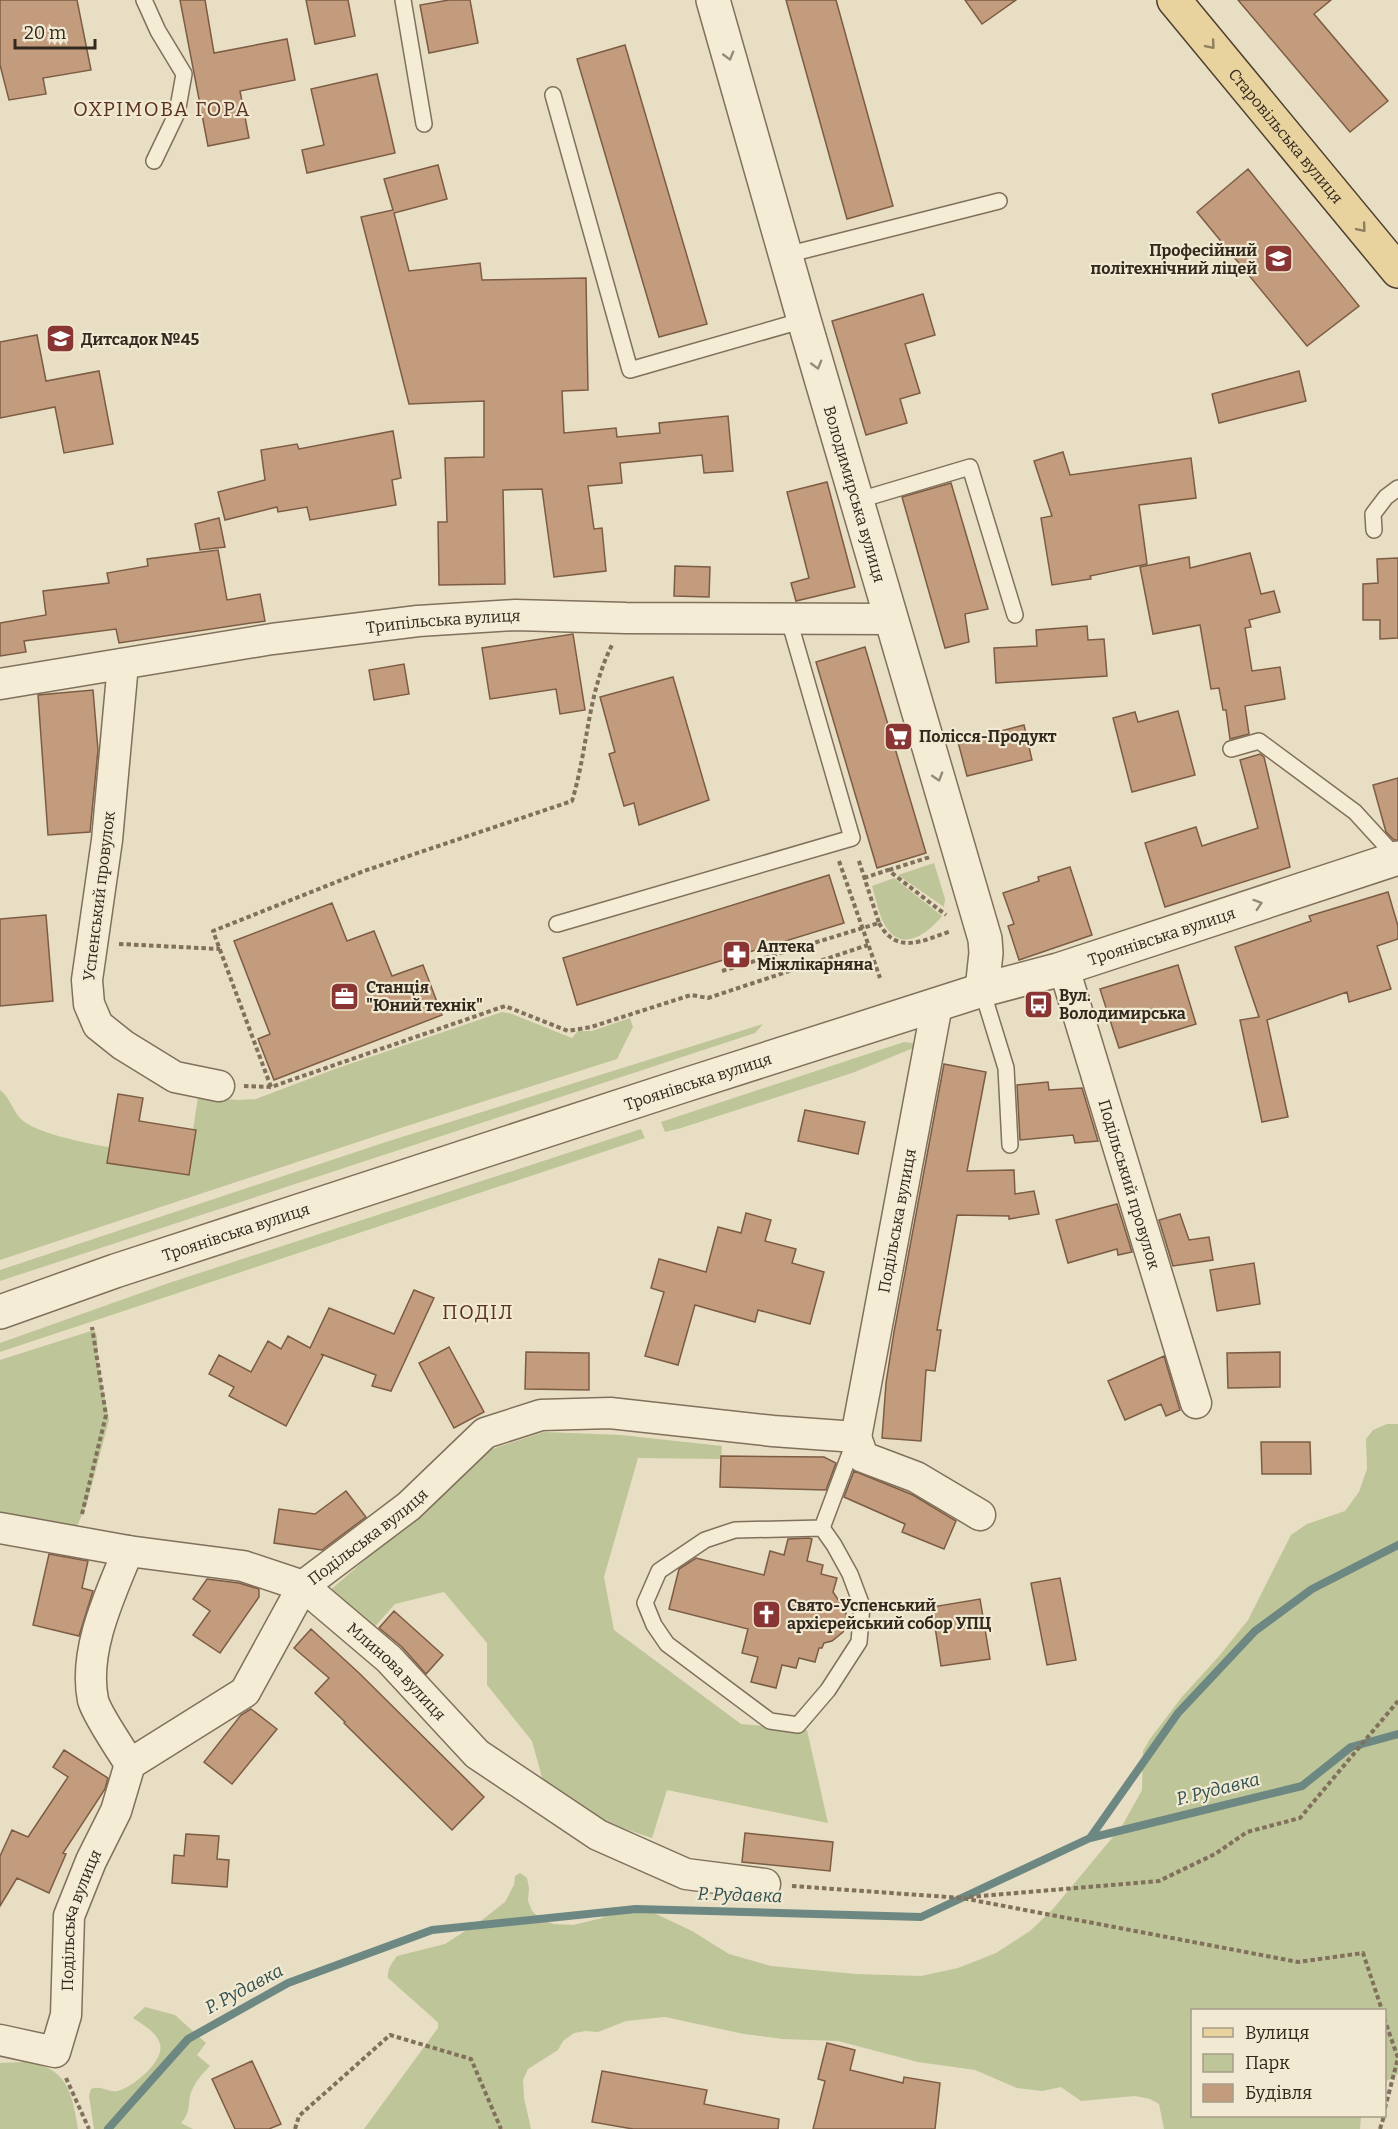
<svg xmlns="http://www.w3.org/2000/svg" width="1398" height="2129" font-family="Bitter,serif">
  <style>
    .green { fill: #bec598 }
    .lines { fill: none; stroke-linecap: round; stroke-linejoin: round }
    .stream { stroke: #6d8882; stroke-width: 8 }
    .building { fill: #c29c7d; stroke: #7d5c44; stroke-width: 1.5 }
    .service-casing { stroke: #80705c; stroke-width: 18 }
    .minor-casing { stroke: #80705c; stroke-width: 33 }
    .tertiary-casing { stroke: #80705c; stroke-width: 36 }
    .primary-casing { stroke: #4e3f30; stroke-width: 36 }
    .path { stroke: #80705c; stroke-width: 4; stroke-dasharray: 4.5 3; stroke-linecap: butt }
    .service { stroke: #f4ecd5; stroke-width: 15 }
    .minor { stroke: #f4ecd5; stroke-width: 30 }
    .tertiary { stroke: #f4ecd5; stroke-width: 33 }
    .primary { stroke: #e8d39e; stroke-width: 33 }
    .oneway { stroke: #8d7e5e }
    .oneway2 { stroke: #938a7a }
    .labels { text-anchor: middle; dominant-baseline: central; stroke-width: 4.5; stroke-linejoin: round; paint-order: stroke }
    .street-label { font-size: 16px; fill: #32281e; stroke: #f1e9d1 }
    .poi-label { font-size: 16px; font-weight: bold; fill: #32281e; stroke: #f1e9d1; text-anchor: start }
    .water-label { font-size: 18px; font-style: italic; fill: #2f504f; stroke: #f1e9d1 }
    .quarter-label { font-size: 20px; letter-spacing: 1.5px; fill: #593022; stroke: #f1e9d1 }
  </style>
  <rect width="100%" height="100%" fill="#e8dec3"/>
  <path class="green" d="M934,863L945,899L944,907L898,875Z
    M894,878L942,916C930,931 905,952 888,930C879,918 876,899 872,886Z
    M502,1012L512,1014L572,1038L578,1031H592L630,1018L633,1027L617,1059L388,1132L0,1260V1090C10,1097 13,1112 22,1120C47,1141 141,1152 176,1158L190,1150L198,1097L238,1100L256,1099L335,1069Z
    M763,1024L755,1033L0,1281V1270L389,1141Z
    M904,1042L913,1043L916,1047L852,1073L681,1128L665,1132L661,1122Z
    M641,1129L645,1138L0,1352V1343L169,1283Z
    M91,1331H95L97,1337L98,1365L109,1420L87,1503L78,1524L69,1530L0,1517V1360Z
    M1387,1424H1398V2074L1385,2082L1384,2010H1192V2116H1361L1360,2129H1164L1159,2104L1150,2099L1135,2096L1081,2101L1061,2087L1042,2091L1017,2088L975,2070L918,2062L838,2041L783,2039L744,2034L665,2017L626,2021L598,2032L586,2031L574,2033L563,2041L558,2050L528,2069L523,2080L524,2098L531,2129H364L438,2028V2023L432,2017L388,1978C387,1969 392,1963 397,1956L445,1944L482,1920L505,1902L514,1885L515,1876L520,1873L527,1878L529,1888L528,1901L532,1911L542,1920L554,1924L573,1925L602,1918L617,1908L637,1905L692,1931L729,1954L771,1966L856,1974L921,1976L958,1968L996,1953L1030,1931L1053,1909L1122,1826L1142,1790L1143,1751L1150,1739L1181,1698L1220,1655L1248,1620L1291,1535L1307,1524L1345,1511L1359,1492L1367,1469L1366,1439L1373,1430Z
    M544,1432L621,1435L722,1446L721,1459L638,1458L604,1577L614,1630L741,1724L807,1730L828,1823L667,1790L652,1838L604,1822L545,1788L532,1741L487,1685V1643L444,1592L395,1604L371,1631L327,1593L492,1449Z
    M145,2007L175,2015L206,2043L197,2055L210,2066C203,2073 196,2081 192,2090C186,2104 193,2109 181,2123L193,2129H94L89,2096L91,2089C101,2085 108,2093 118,2091C133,2087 165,2061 160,2044C157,2032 143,2025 133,2018Z
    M24,2062C67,2066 72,2092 78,2129H0V2063Z"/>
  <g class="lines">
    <path class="stream" d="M1090,1838L1178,1713L1255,1631L1312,1589L1398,1545
      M108,2129L188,2039L288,1983L432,1930L636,1909L921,1917L1090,1838L1302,1786L1351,1747L1398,1734"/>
  </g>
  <path class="building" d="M0,0H77L91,70L43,78L46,94L9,100L0,65Z
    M180,0H205L214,53L287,39L295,80L240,91L249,138L208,146Z
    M306,0H348L355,36L315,44Z
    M449,0H470L478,43L429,53L420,5Z
    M786,0H836L893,206L847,219Z
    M965,0H1016L982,24Z
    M1238,0H1331L1314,14L1388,101L1350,132Z
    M625,45L707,324L659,337L577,59Z
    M377,74L395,153L307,173L302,150L324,145L311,89Z
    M438,165L447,199L394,213L409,271L480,263L482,280L586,278L588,390L562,391L564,433L616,428L617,437L660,433L659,423L728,416L733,471L704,473L702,455L620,463L622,483L588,486L594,529L602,528L606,571L554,577L542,489L503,490L505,584L439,585L438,522H447L445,458L484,457V401L409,404L361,217L393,210L384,179Z
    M1248,169L1359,306L1307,346L1197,212Z
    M923,294L935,335L905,344L920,393L900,399L907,423L866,435L832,321Z
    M37,335L46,381L99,371L113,444L64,453L55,407L0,418V342Z
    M1299,371L1306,401L1219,423L1212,394Z
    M393,431L401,478L392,480L396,505L310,520L307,507L278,512L277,507L225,520L218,492L265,480L261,450L297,444L299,449Z
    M1063,452L1070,475L1191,458L1196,498L1139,505L1147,564L1090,576L1091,579L1052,585L1041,518L1052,516L1034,461Z
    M827,482L855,587L796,601L791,583L809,578L787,492Z
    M951,483L988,609L965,614L969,642L945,648L902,497Z
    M219,518L225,547L200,550L195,524Z
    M218,550L227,600L260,594L265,621L119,643L116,629L24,641L26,652L0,656V623L46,615L43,591L109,583L107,573L148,566L147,559Z
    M1250,553L1261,594L1274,591L1280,612L1249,620L1251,627L1245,628L1252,671L1280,667L1285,699L1245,706L1249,734L1230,739L1226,710H1223L1219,688L1211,689L1200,625L1153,634L1140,567L1189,557L1190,568Z
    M1398,558V638L1380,639V620H1363V584L1378,583L1377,559Z
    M675,566L710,567L709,597L674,596Z
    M1087,626L1088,640L1104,639L1107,676L996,683L994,648L1037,646L1036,630Z
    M573,634L585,710L560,714L556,689L490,699L482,648Z
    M865,647L926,853L877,868L816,662Z
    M404,664L409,694L374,700L369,670Z
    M673,677L709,800L639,825L634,803L624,806L609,754L615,752L600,697Z
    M93,690L98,750L90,832L48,835L38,695Z
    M1178,711L1195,775L1132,792L1113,718L1135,712L1138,722Z
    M1024,725L1032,760L967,776L958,742Z
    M1260,754L1264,757L1290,867L1165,907L1145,843L1196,827L1202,846L1258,828L1240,760Z
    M1398,778V840H1394L1386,832L1373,785Z
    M1070,867L1092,935L1019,960L1008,926L1014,924L1003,893L1039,881L1038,877Z
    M829,875L844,923L577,1005L563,958Z
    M1388,892L1398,926V939L1377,946L1391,989L1349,1002L1347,992L1267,1020L1288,1117L1262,1122L1240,1020L1259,1017L1235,947L1311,921L1309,916Z
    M332,903L347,941L374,931L392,976L423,965L442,1015L274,1080L258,1039L270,1034L234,941Z
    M46,915L53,1001L0,1006V919Z
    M1178,965L1196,1024L1119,1048L1100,989Z
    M944,1064L986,1072L967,1171L1014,1170L1015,1194L1034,1191L1039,1214L1009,1219V1216L957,1215L937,1330H941L935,1371L926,1370L921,1441L882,1438L886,1383L894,1332Z
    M1048,1082L1049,1090L1082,1088L1098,1141L1075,1143L1073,1135L1020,1140L1017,1085Z
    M118,1094L143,1098L139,1121L196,1130L189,1175L107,1163Z
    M805,1110L865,1122L858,1154L798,1141Z
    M1117,1204L1132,1252L1118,1255L1117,1249L1068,1263L1056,1220Z
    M746,1213L771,1220L765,1241L796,1249L792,1263L824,1272L810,1324L758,1310L755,1322L695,1305L678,1365L645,1356L664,1292L651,1288L659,1259L706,1272L718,1227L741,1233Z
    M1180,1214L1189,1240L1209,1237L1213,1260L1173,1266L1159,1220Z
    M1254,1263L1260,1304L1217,1311L1210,1270Z
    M414,1290L434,1298L391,1391L372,1386L376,1375L321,1354L323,1356L286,1426L229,1396L234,1387L209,1374L219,1355L251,1372L268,1341L281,1349L288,1336L310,1348L329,1308L394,1334Z
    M449,1347L484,1412L454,1428L419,1363Z
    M526,1352L589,1353V1390L525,1389Z
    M1280,1352V1387L1228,1388L1227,1353Z
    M1164,1356L1180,1410L1166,1416L1161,1404L1125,1420L1108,1381Z
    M1261,1442H1310L1311,1474H1262Z
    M721,1456L824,1457L836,1463L826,1490L720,1487Z
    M854,1471L913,1495L956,1521L944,1549L902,1532L905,1524L844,1497Z
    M346,1491L366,1517L322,1550L274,1543L279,1509L315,1514Z
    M809,1538L812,1539L807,1561L823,1565L821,1574L837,1578L833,1592L845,1610L847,1617L846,1626L843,1632L832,1641L824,1643L822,1648H819L815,1662L799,1658L796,1668L782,1665L776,1688L751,1682L758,1657L742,1653L748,1629L669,1609L679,1569L696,1558L764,1575L770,1551L784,1555L788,1539Z
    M49,1554L88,1561L82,1588L93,1591L79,1636L33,1625Z
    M1060,1578L1076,1660L1047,1665L1031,1583Z
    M207,1579L239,1583L259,1589V1597L220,1653L193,1635L210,1611L193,1599Z
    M980,1599L990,1659L941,1666L932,1607Z
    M394,1611L443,1655L426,1674L402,1647L379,1628Z
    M311,1629L359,1673L484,1797L452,1830L344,1723L345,1722L315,1693L329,1678L294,1648Z
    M251,1709L277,1729L232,1784L204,1762L241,1715Z
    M64,1750L108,1778L105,1789L63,1853L66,1854L49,1893L17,1878L0,1906V1856L12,1830L28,1837L68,1777L53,1767Z
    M745,1833L833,1842L830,1871L742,1862Z
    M186,1834L219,1836L217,1859L229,1860L227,1887L172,1883L174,1855L184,1856Z
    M827,2043L855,2050L850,2070L903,2083L904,2077L940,2083L935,2129H813L825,2081L818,2079Z
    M252,2061L281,2124L269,2129H235L212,2079Z
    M602,2071L707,2090L704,2104L779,2119L778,2129H633L592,2122Z"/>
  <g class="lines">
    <defs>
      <path id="service" d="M144,0L158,31L184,74L177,113L154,161
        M403,0L424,124
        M553,95L630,370L804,320
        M786,255L999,201
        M856,501L970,467L1015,615
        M1374,530L1373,514L1386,497L1398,488
        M1231,749L1259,741L1355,812L1397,858
        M557,924L852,838L789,620
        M982,990L1006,1068L1010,1145
        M822,1528L834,1545L850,1574L862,1606L859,1642L828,1690L798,1725L770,1721L667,1644L654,1625L645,1603L659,1571L705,1540L735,1530L822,1528L855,1440"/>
      <g id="minor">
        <path d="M123,664L107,840L87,980L89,1004L98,1025L123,1045L175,1077L219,1086"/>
        <path id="s1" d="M0,684L272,639L418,621L515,615L626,618L891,619"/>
        <path id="s2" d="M1064,968L1196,1403"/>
        <path d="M856,1437L863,1457L916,1477L980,1515"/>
        <path id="s3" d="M0,1528L128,1551L243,1566L303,1586L389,1659L477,1754L598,1835L686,1874L765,1884"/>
        <path d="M128,1551C110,1595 83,1651 93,1700C96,1713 121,1750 130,1764"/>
        <path id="s4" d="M0,2040L55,2052L66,2015L69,1916L91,1861L116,1811L130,1764L245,1692L303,1586L409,1506L485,1433L541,1415L610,1413L773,1431L856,1437L937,1005"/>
      </g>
      <g id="tertiary">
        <path id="s5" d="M713,0L804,320L985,939L986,953L982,990"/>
        <path id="s6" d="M0,1312L115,1271L679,1087L982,990L1058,970L1398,858"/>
      </g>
      <g id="primary">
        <path id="s7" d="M1174,0L1398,271"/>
      </g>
    </defs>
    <use href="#service" class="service-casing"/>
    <use href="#minor" class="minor-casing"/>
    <use href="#tertiary" class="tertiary-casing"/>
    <use href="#primary" class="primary-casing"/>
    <path class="path" d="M839,861L880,978
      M889,870L930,857
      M864,878L888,870L946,915
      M879,923C897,956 924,940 951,931
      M119,944L220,949
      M722,971L879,923L858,858
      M244,1086L271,1087L505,1006L568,1031L591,1027L691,995L708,998L868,945
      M271,1087L213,931L364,871L572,801C588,749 587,695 612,645
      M82,1514L106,1415L92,1327
      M792,1886L962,1898L1298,1962L1363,1953L1382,2010
      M969,1897L1159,1881L1215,1854L1247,1832L1300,1818L1398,1701
      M1384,2018L1398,2058L1384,2112
      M66,2078L89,2129
      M295,2129L299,2116L390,2035L471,2059L501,2129
      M1380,2129L1384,2116"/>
    <use href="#service" class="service"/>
    <use href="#minor" class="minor"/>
    <use href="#tertiary" class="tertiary"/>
    <use href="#primary" class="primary"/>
  </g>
  <defs><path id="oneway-chevron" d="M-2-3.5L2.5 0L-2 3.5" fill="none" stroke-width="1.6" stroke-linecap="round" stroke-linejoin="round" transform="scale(1.5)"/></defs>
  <g class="oneway">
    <use href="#oneway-chevron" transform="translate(1211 45) rotate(50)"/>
    <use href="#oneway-chevron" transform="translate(1362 228) rotate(50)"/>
  </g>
  <g class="oneway2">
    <use href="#oneway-chevron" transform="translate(729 56) rotate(74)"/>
    <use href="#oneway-chevron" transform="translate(817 365) rotate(74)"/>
    <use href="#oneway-chevron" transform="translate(938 777) rotate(73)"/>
    <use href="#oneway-chevron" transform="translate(1258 904) rotate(-18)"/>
  </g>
  <defs>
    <symbol id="university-square" viewBox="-11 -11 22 22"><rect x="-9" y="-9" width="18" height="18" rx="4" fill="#883533" stroke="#f1e9d1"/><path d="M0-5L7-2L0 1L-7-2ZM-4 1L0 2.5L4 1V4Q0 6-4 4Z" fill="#fff"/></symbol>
    <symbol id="school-square" viewBox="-11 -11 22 22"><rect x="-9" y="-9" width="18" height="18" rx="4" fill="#883533" stroke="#f1e9d1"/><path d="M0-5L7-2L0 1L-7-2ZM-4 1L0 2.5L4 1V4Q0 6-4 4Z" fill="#fff"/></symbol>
    <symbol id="supermarket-square" viewBox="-11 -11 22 22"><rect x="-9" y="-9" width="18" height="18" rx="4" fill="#883533" stroke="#f1e9d1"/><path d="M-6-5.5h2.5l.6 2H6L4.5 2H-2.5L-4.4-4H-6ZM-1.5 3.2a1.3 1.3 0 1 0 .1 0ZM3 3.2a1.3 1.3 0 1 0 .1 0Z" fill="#fff"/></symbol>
    <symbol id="pharmacy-square" viewBox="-11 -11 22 22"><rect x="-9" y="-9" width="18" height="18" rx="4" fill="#883533" stroke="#f1e9d1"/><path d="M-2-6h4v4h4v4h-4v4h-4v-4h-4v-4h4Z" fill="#fff"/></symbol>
    <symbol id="office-square" viewBox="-11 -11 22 22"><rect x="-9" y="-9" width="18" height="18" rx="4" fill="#883533" stroke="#f1e9d1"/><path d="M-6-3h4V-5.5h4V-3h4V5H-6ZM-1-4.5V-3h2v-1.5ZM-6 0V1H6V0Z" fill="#fff"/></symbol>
    <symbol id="bus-square" viewBox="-11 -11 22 22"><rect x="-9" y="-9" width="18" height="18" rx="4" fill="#883533" stroke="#f1e9d1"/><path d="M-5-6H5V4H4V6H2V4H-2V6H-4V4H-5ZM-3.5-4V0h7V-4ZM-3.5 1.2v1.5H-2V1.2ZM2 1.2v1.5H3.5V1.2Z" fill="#fff"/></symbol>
    <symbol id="church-square" viewBox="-11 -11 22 22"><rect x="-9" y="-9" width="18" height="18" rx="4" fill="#883533" stroke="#f1e9d1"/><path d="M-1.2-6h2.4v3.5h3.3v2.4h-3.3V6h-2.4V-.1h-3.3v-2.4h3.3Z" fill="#fff"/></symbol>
  </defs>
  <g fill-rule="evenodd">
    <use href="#university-square" x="1262" y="242" width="33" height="33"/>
    <use href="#school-square" x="44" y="322" width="33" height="33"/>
    <use href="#supermarket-square" x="882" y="720" width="33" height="33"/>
    <use href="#pharmacy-square" x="720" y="938" width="33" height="33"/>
    <use href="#office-square" x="328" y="980" width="33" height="33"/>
    <use href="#bus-square" x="1022" y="988" width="33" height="33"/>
    <use href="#church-square" x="750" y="1598" width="33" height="33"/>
  </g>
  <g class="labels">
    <g class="street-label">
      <text stroke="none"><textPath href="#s7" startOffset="176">Старовільська вулиця</textPath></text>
      <text stroke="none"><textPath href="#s5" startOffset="514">Володимирська вулиця</textPath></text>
      <text stroke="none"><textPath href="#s1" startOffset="448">Трипільська вулиця</textPath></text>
      <text transform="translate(99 896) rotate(-83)">Успенський провулок</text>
      <text stroke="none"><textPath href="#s6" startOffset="1221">Троянівська вулиця</textPath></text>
      <text stroke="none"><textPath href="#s6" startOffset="735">Троянівська вулиця</textPath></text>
      <text stroke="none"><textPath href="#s2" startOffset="226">Подільський провулок</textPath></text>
      <text stroke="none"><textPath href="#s4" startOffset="1448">Подільська вулиця</textPath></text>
      <text stroke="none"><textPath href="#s6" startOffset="249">Троянівська вулиця</textPath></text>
      <text stroke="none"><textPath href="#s4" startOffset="696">Подільська вулиця</textPath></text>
      <text stroke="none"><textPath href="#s3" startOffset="436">Млинова вулиця</textPath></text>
      <text stroke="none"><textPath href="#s4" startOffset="192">Подільська вулиця</textPath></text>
    </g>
    <g class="poi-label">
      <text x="1257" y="250" text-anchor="end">Професійний<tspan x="1257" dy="18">політехнічний ліцей</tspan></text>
      <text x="81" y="339">Дитсадок №45</text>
      <text x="919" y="736">Полісся-Продукт</text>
      <text x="757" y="946">Аптека<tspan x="757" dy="18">Міжлікарняна</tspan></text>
      <text x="366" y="987">Станція<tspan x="366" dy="18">"Юний технік"</tspan></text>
      <text x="1059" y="995">Вул.<tspan x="1059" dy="18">Володимирська</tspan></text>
      <text x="787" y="1605">Свято-Успенський<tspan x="787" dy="18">архієрейський собор УПЦ</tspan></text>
    </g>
    <g class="water-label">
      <text transform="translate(1218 1789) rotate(-14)">Р. Рудавка</text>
      <text transform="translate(740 1895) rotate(2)">Р. Рудавка</text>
      <text transform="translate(244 1989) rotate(-28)">Р. Рудавка</text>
    </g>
    <g class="quarter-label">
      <text x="162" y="109">ОХРІМОВА ГОРА</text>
      <text x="478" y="1312">ПОДІЛ</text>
    </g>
  </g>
  <rect x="1191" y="2009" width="195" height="108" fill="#f1e9d1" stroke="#a59c89" stroke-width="1.5"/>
  <rect x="1203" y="2028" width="30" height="9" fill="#e8d39e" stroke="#a59c89" stroke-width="1.5"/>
  <text x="1245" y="2039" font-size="18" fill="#32281e">Вулиця</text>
  <rect x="1203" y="2054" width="30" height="18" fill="#bec598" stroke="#a59c89" stroke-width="1.5"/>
  <text x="1245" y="2069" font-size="18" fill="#32281e">Парк</text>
  <rect x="1203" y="2084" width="30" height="18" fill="#c29c7d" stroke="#a59c89" stroke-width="1.5"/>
  <text x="1245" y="2099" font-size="18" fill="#32281e">Будівля</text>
  <path d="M15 39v9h80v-9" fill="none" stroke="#32281e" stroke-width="3"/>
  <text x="24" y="39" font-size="18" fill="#32281e" stroke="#f1e9d1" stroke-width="4.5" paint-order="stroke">20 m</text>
</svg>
